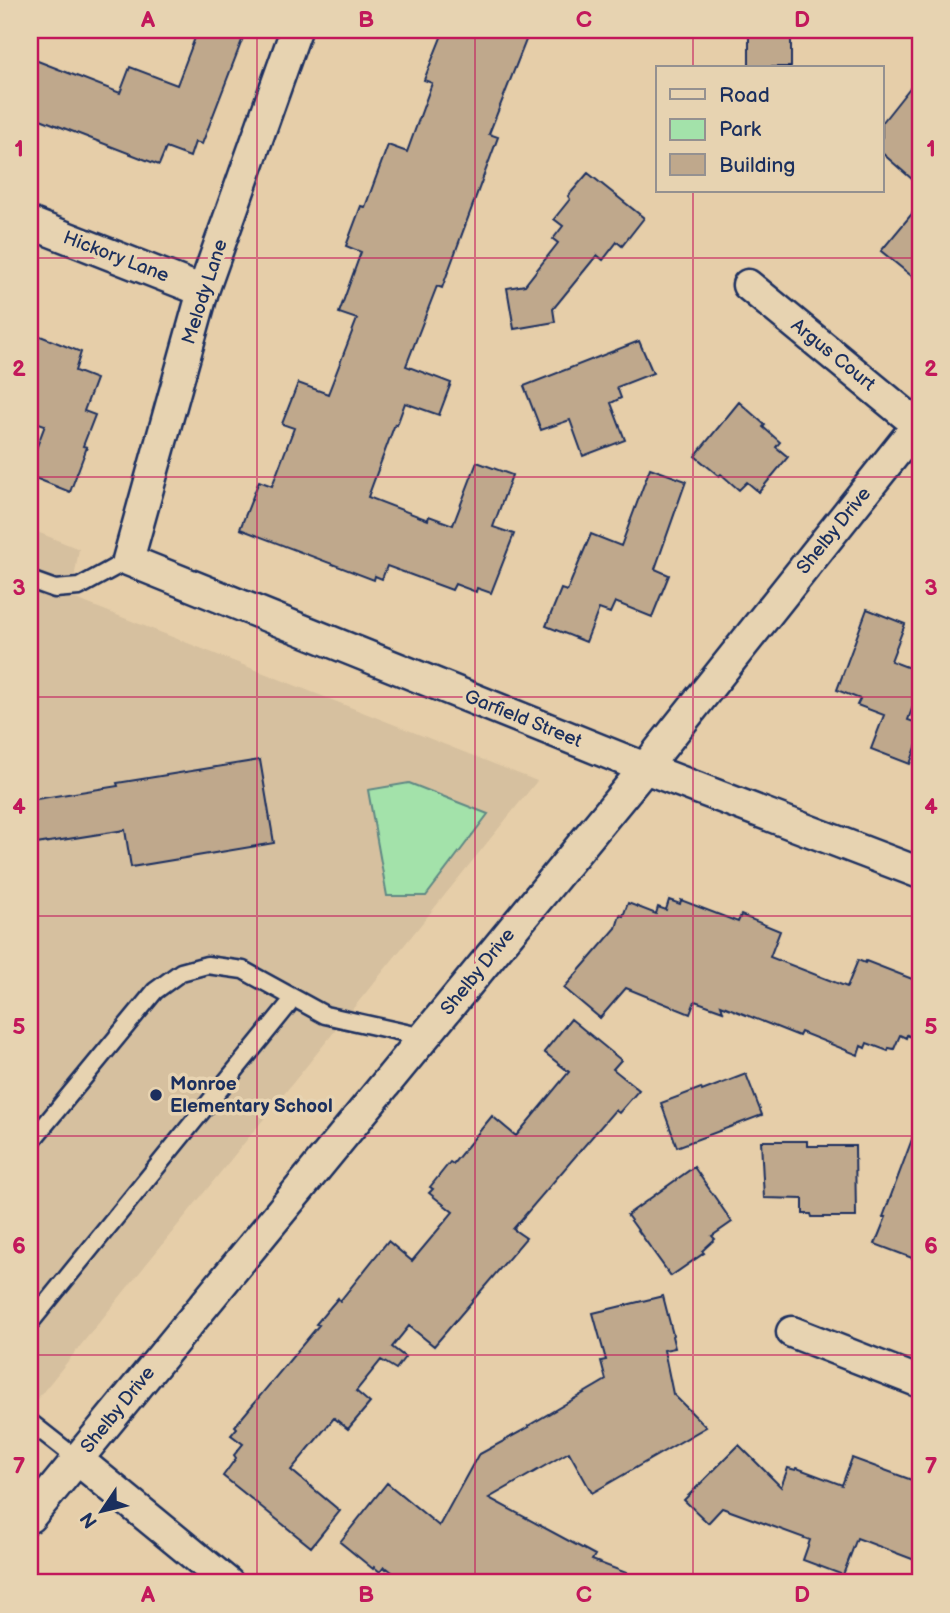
<svg xmlns="http://www.w3.org/2000/svg" width="950" height="1613" font-family="'Balsamiq Sans',sans-serif">
  <style>
    .built { fill: #d6c09f }
    .green { fill: #a3e2aa; stroke: #5f8884; stroke-width: 2 }
    .building { fill: #bfa88c; stroke: #1b2f5e; stroke-width: 2 }
    .lines { fill: none; stroke-linecap: round; stroke-linejoin: round }
    .lane-casing { stroke: #1b2f5e; stroke-width: 21 }
    .street-casing { stroke: #1b2f5e; stroke-width: 35 }
    .lane { stroke: #e7d3b1; stroke-width: 16 }
    .street { stroke: #e7d3b1; stroke-width: 30 }
    .grid { fill: none; stroke: #c2185b; stroke-width: 2; stroke-opacity: 0.55 }
    .poi-dot { fill: #1b2f5e; stroke: #e7d3b1; stroke-width: 2.5 }
    .labels { text-anchor: middle; dominant-baseline: central; stroke-width: 7; stroke-linejoin: round; paint-order: stroke }
    .street-label { font-size: 19px; fill: #1b2f5e; stroke: #e7d3b1 }
    .poi-label { font-size: 19px; font-weight: bold; fill: #1b2f5e; stroke: #e7d3b1; text-anchor: start }
    .neatline { fill: none; stroke: #c2185b; stroke-width: 2.5 }
    .grid-label { font-size: 23px; text-anchor: middle; font-weight: bold; fill: #c2185b }
  </style>
  <rect width="100%" height="100%" fill="#e6cea9"/>
  <filter id="ink" filterUnits="userSpaceOnUse"><feTurbulence type="fractalNoise" baseFrequency=".0143" numOctaves="2"/><feDisplacementMap in="SourceGraphic" scale="14" xChannelSelector="R" yChannelSelector="G"/><feConvolveMatrix kernelMatrix="1 2 1 2 8 2 1 2 1" color-interpolation-filters="sRGB"/></filter>
  <g filter="url(#ink)">
    <path class="built" d="M30,529L79,549L71,597L537,781L30,1408Z"/>
    <path class="green" d="M409,783L488,814L426,896H387L368,790Z"/>
    <path class="building" d="M198,30H246L202,144L195,142L190,157L166,148L159,165L30,115V58L120,93L130,67L177,85Z
      M444,30H530L489,134L498,137L442,288L437,286L406,366L451,383L439,415L405,403L397,425L395,424L368,497L428,520L429,516L453,525L477,462L512,475L493,527L514,534L491,593L477,588L476,592L455,584L452,590L387,566L382,579L375,576L374,580L240,529L259,481L272,486L294,428L282,424L298,383L328,394L357,319L339,313L361,252L346,246L361,206L365,207L388,145L407,152L432,83L424,80Z
      M749,30H791V67H749Z
      M920,75V186L882,153V123Z
      M588,173L644,218L622,246L617,242L603,260L597,255L553,309L555,322L514,329L507,288L525,285L558,243L553,239L563,226L554,219L570,199L568,196Z
      M920,204V283L881,251Z
      M30,332L81,352L75,371L96,379L84,411L95,415L83,446L87,447L70,492L30,476V465L45,425L30,420Z
      M639,341L653,373L617,387L621,398L611,403L625,440L583,456L570,420L541,430L524,386Z
      M739,402L765,425L763,427L780,442L776,447L788,457L759,492L747,482L739,490L721,474L719,476L695,456Z
      M650,468L686,481L655,569L669,575L652,617L615,602L610,613L599,609L586,642L546,626L561,589L567,591L591,534L621,546Z
      M867,609L905,624L891,661L920,672V687L908,720L920,724V736L910,764L871,749L884,715L857,705L860,699L837,690Z
      M260,760L274,843L131,867L125,830L30,845V800L118,786L117,783Z
      M669,900L680,904L681,900L738,922L741,915L780,931L770,957L847,987L858,960L865,963L866,961L920,982V1041L907,1035L906,1038L900,1035L894,1049L889,1048L888,1051L867,1043L865,1048L861,1046L858,1055L801,1032L799,1036L721,1005L723,1011L695,1001L690,1014L626,988L600,1018L564,988L616,928L620,915L623,916L628,903L656,914L658,907L666,910Z
      M571,1019L621,1060L613,1069L639,1090L619,1113L615,1110L513,1229L526,1238L434,1346L409,1326L392,1347L405,1357L396,1369L381,1360L356,1391L370,1403L348,1429L334,1418L291,1470L340,1511L311,1547L223,1476L236,1458L234,1455L243,1444L231,1435L237,1428L235,1426L319,1325L316,1324L338,1298L340,1301L388,1241L412,1261L453,1212L429,1193L433,1189L430,1187L450,1162L453,1164L492,1116L516,1136L569,1072L544,1052Z
      M746,1074L762,1115L677,1147L661,1103L701,1088L702,1091Z
      M917,1126L920,1127V1261L875,1244L886,1217H883Z
      M761,1141H807V1146H855L856,1217H812L811,1214H803V1199L764,1198Z
      M694,1167L732,1222L712,1236L715,1239L702,1251L704,1253L671,1276L627,1215Z
      M663,1296L673,1335L672,1336L675,1348L664,1350L673,1394L706,1427L592,1493L569,1452L489,1498L595,1555L592,1560L645,1580L644,1583H406L387,1568L386,1569L384,1567L380,1572L374,1567L373,1569L340,1542L387,1483L439,1526L478,1455L529,1427L528,1426L606,1380L601,1361L606,1360L593,1313Z
      M739,1445L781,1487L788,1468L796,1470L797,1468L842,1485L852,1458L920,1483V1562L857,1538L843,1575L803,1560L810,1540L722,1508L708,1523L684,1500Z"/>
    <g class="lines">
      <defs>
        <path id="lane" d="M30,580L55,589L79,587L128,560
          M30,1143L155,991L181,972L207,965L243,970L325,1015L424,1037
          M30,1323L294,998
          M30,1422L77,1459"/>
        <path id="street" d="M296,30L203,291L128,560L645,768L920,873
          M30,223L203,291
          M748,285L918,425
          M792,1332L920,1382
          M77,1459L228,1583
          M30,1517L645,768L920,422"/>
      </defs>
      <use href="#lane" class="lane-casing"/>
      <use href="#street" class="street-casing"/>
      <use href="#lane" class="lane"/>
      <use href="#street" class="street"/>
    </g>
  </g>
  <path class="grid" d="M257,30V1583M475,30V1583M693,30V68M693,191V1583M30,258H920M30,477H920M30,697H920M30,916H920M30,1136H920M30,1355H920"/>
  <circle class="poi-dot" cx="156" cy="1095" r="7"/>
  <g class="labels">
    <g class="street-label">
      <text transform="translate(116 257) rotate(21)">Hickory Lane</text>
      <text transform="translate(205 292) rotate(-72)">Melody Lane</text>
      <text transform="translate(833 355) rotate(39)">Argus Court</text>
      <text transform="translate(834 531) rotate(-51)">Shelby Drive</text>
      <text transform="translate(523 719) rotate(22)">Garfield Street</text>
      <text transform="translate(478 972) rotate(-51)">Shelby Drive</text>
      <text transform="translate(118 1410) rotate(-51)">Shelby Drive</text>
    </g>
    <g class="poi-label">
      <text x="170" y="1084">Monroe<tspan x="170" dy="22">Elementary School</tspan></text>
    </g>
  </g>
  <rect width="950" height="1613" fill="none" stroke="#e7d3b1" stroke-width="77"/>
  <rect x="656" y="66" width="228" height="126" fill="#e7d3b1" stroke="#959190" stroke-width="2"/>
  <rect x="670" y="89" width="35" height="10" fill="#e7d3b1" stroke="#959190" stroke-width="2"/>
  <text x="719" y="102" font-size="21" fill="#1b2f5e">Road</text>
  <rect x="670" y="119" width="35" height="21" fill="#a3e2aa" stroke="#959190" stroke-width="2"/>
  <text x="719" y="136" font-size="21" fill="#1b2f5e">Park</text>
  <rect x="670" y="154" width="35" height="21" fill="#bfa88c" stroke="#959190" stroke-width="2"/>
  <text x="719" y="172" font-size="21" fill="#1b2f5e">Building</text>
  <g transform="translate(102 1511) rotate(235)" stroke="#e7d3b1" stroke-width="5" paint-order="stroke">
  <path d="M0-5L12 26L0 18L-12 26Z" fill="#1b2f5e"/>
  <text y="-10" font-size="19" font-weight="bold" text-anchor="middle" fill="#1b2f5e">N</text>
  </g>
  <rect x="38" y="38" width="874" height="1536" class="neatline"/>
  <g class="grid-label">
    <text x="148" y="27">A</text>
    <text x="366" y="27">B</text>
    <text x="584" y="27">C</text>
    <text x="802" y="27">D</text>
    <text x="19" y="156">1</text>
    <text x="931" y="156">1</text>
    <text x="19" y="376">2</text>
    <text x="931" y="376">2</text>
    <text x="19" y="595">3</text>
    <text x="931" y="595">3</text>
    <text x="19" y="814">4</text>
    <text x="931" y="814">4</text>
    <text x="19" y="1034">5</text>
    <text x="931" y="1034">5</text>
    <text x="19" y="1253">6</text>
    <text x="931" y="1253">6</text>
    <text x="19" y="1473">7</text>
    <text x="931" y="1473">7</text>
    <text x="148" y="1602">A</text>
    <text x="366" y="1602">B</text>
    <text x="584" y="1602">C</text>
    <text x="802" y="1602">D</text>
  </g>
</svg>
